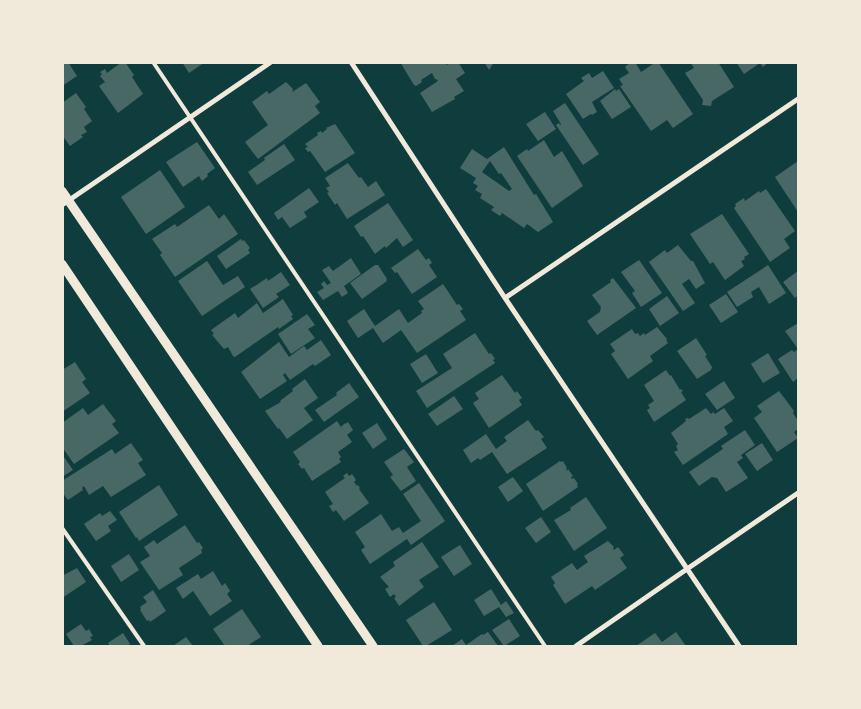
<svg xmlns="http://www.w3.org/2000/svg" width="861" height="709" font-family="'Source Sans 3',sans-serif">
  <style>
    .building { fill: #486865; fill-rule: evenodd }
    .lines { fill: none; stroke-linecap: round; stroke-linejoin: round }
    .service { stroke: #f1e9da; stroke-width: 4 }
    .minor { stroke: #f1e9da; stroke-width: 5 }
    .tertiary { stroke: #f1e9da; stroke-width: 9 }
  </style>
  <rect width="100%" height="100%" fill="#0f3d3e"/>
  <path class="building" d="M62,62H68L77,76L62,86Z
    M122,62H125L134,75L132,77L143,94L118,113L99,86L105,82L100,76L102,74L100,72L105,69L107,73Z
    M182,62H205L189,73Z
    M400,62H445L447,65L450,62H458L465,73L456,79L464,91L454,97L455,99L432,112L420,93L438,81L436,79H435L432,73L421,80L422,82L416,86L414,85Z
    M484,62H494L489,70Z
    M631,62H635L641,72L656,62H658L693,114L673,128L667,120L651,131L620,86L623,85L619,79L629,73L625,67Z
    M690,62H718L734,87L712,101L711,106L702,105L703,100L685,73L694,68Z
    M736,62H769L763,67L760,63L744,74Z
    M603,71L614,88L592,102L597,112L592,115L591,114L583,119L566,94L584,81L581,78L589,73L592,78Z
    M286,82L293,89L292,92L306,83L320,102L315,106L320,113L258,159L245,142L268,125L252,102L267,91L269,94Z
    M615,89L616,91L619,89L631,107L612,119L600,101Z
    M76,93L86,107L84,109L92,121L84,127L87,132L81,135L83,137L70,146L62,135V103Z
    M565,103L599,154L583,165L556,125L559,123L560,125L561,124L553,111Z
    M545,112L556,129L538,141L526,124Z
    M335,124L355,153L325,172L310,151L308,152L305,148L308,147L305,144L318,135L317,133L321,131L322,133L327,129L326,128Z
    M544,140L554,157L562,151L583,186L552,208L517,156L527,149L528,151Z
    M197,142L215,168L207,174L208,176L202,181L199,176L183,187L166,162Z
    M284,144L295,160L257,185L248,172L265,160L264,158Z
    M504,147L534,195L536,194L553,222L538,232L527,224L524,228L502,213L500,216L491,210L494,207L480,198L482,194L475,190L478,186L473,183L476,178L460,168L472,149L487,159ZM490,161L499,174L501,173L512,189L509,191L482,172Z
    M798,161V212L775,177Z
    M348,163L359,178L361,177L368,187L376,181L385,195L347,219L337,203L335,205L327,193L329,192L326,188L330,186L325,178Z
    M160,170L185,207L146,234L121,197Z
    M309,188L319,202L304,212L307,217L290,228L282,217L278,220L274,213Z
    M766,189L795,231L784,239L790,248L770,262L734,208L736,206L735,204L744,198L745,201L759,191L760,193Z
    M388,203L413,240L403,247L397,238L386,248L385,246L375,254L363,236L361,237L354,226Z
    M209,205L219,219L224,214L238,234L175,277L160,255L162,253L152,239L175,224L177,227Z
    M722,214L749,254L744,257L745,259L741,261L744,266L725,280L713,262L710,264L690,234Z
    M241,239L242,241L244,240L250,248L248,250L250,253L226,269L217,256Z
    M678,245L691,261H693L705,283L696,289L689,279L682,284L695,303L683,311L649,262L665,250L667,253Z
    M418,249L426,260L429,258L432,263L429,265L437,277L412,294L397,272L395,273L391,268Z
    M351,258L361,274L344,286L348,293L342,297L338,291L323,300L317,292L324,288L321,284L324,281L327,285L331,283L322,270L329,266L333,271Z
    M639,260L662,293L641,307L632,293L635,291L621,272Z
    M207,261L223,285L238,276L245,287L202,316L178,281Z
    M375,265H378L387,279L386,280L387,281L362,299L350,283Z
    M768,265L786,293L769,304L759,287L751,292L753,297L737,307L727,292Z
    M798,271V295L795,298L783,282Z
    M281,272L290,285L276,294L279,297L263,308L250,289L267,278L268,281Z
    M613,278L636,308L597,335L587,321L600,312L601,307L592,295L611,282L610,280Z
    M443,284L457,305L459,304L463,309L460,311L466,320L417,353L401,330L383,343L373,328L358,338L347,321L364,309L375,326L399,309L408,323L422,313L421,311L424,309L418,301Z
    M726,294L738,312L721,323L709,305Z
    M667,296L679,313L660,326L649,309Z
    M283,299L293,315L291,316L293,319L279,329L278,327L235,357L233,356L228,347L224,349L212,335L214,334L211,330L235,313L238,318L257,303L263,313Z
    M307,314L315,325L308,329L315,338L291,354L278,334Z
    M798,323V378L793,382L778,359L792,350L794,352L798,349L785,331Z
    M657,327L667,339L666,340L668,343L650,356L653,361L628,379L611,354L615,351L610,344L632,329L635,334L638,333L640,336L644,333L645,335Z
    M475,333L489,354L491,353L495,359L493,360L495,363L427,408L416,391L452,368L443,354Z
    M696,338L707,355L705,356L712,367L711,370L697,379L677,351Z
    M321,340L331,355L315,366L313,364L290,380L285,373L283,375L287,381L260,399L241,372L279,342L289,357L304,346L307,350Z
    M768,353L780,373L763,383L751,364Z
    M426,354L438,373L422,383L410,364Z
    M75,362L86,379L82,382L90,393L62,412V370Z
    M666,370L670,376L671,375L680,390L681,389L683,391L681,392L686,400L654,422L647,410L650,408L648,405L654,401L644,385Z
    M502,375L515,393L517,391L522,398L519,400L522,405L489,428L473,403L479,399L475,393Z
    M305,379L318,398L304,408L313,420L287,439L279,428L278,429L265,411L281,402L280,401L293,391L292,389Z
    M724,381L735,398L717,410L705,394Z
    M349,383L359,397L324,422L315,410L337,395L336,393Z
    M779,391L794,411L793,413L798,421V429L794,432L798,438L777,452L754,418L762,412L757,406Z
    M454,396L463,409L437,426L428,414Z
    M103,404L116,421L112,424L119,433L74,464L62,447V423L83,408L88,415Z
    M706,408L711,414L713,412L715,414L724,408L733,421L724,427L728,434L683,465L674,452L678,450L676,446L678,444L671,433L686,421L685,419L688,418L689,419Z
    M528,420L536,431L538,430L544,437L541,439L547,448L507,474L492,452L480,460L478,458L471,463L463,450L486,434L496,449L507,441L504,437Z
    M337,421L341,427L345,423V424L348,422L353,430L347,435L352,442L338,452L341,457L339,459L341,462L312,481L304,468L302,469L298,464L300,462L293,452Z
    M377,423L387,439L373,449L362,433Z
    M745,430L755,445L741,455L743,458L737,462L748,478L726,492L717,478L712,477L699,486L689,472L723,449L721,446Z
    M131,443L143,460L138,463L146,475L111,497L103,486L89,495L84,486L82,488L83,490L68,500L62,492V481L112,449L115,454Z
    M762,443L773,460L757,471L745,454Z
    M404,449L414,462L407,467L416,481L401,491L390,477L393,475L384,462Z
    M62,454L73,470L62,477Z
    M560,461L561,462L563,461L567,468L566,469L567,471L568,469L573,476L571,477L572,479L574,478L578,484L577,485L578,487L543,511L526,484Z
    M347,473L349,476L352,474L356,480L354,482L357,486L358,485L360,488L359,489L369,503L344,521L336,510L333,512L329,506L333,504L325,492L345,478L343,476Z
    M513,477L523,491L508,502L498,487Z
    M419,483L445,521L411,545L407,539L370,564L361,550L365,547L355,532L381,514L392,531L399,527L403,533L421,521L403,494Z
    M159,485L178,515L139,541L137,537L136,538L119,512Z
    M586,497L607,528L574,551L554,520L571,510L570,508Z
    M110,511L117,520L108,526L111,531L96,541L84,524L100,513L102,516Z
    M541,517L551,532L536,543L525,528Z
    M185,525L197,543L199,542L203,548L201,550L202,553L179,568L183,575L159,590L140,562L150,556L144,547L154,540L157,544Z
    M608,541L614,547L613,548L614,550L618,547L624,555L620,558L627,568L595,590L592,586L565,604L553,585L555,583L551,577L572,563L577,570L588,562L584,556Z
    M422,542L439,567L419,580L424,587L399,606L394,598L396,597L394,594L390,597L385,589L389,587L380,577L395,566L393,562Z
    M460,545L472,564L454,576L441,557Z
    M129,554L139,570L121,582L111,566Z
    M77,568L86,582L62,598V576Z
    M213,571L222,586L225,583L230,591L227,594L232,601L210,616L193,591L183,599L176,588L198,574L201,579Z
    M491,589L501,605L506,601L514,613L506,617L499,607L484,616L474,600Z
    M153,590L166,611L150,622L149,620L147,621L140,610L141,609L140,607L147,602L143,597Z
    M434,602L452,630L426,646H423L406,620Z
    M242,609L261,637L247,646H225L213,629Z
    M509,619L520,636L504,646L492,630Z
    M81,624L86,631L89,629L93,636L90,637L92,640L81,646H74L66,634Z
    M488,632L498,646H452L462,639L466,645L482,634L483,635Z
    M676,632L686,646H636L655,633L662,642Z
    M123,633L130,644L127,646H110L108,643Z
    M186,637L193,646H173Z"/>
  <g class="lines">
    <path class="service" d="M153,62L545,646
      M62,528L144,646"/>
    <path class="minor" d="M351,62L505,298L739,646
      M62,205L271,62
      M505,298L798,99
      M576,646L687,569L798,493"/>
    <path class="tertiary" d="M62,191L373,646
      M62,264L318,646"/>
  </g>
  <rect width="861" height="709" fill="none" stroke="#f1e9da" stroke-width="128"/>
</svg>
